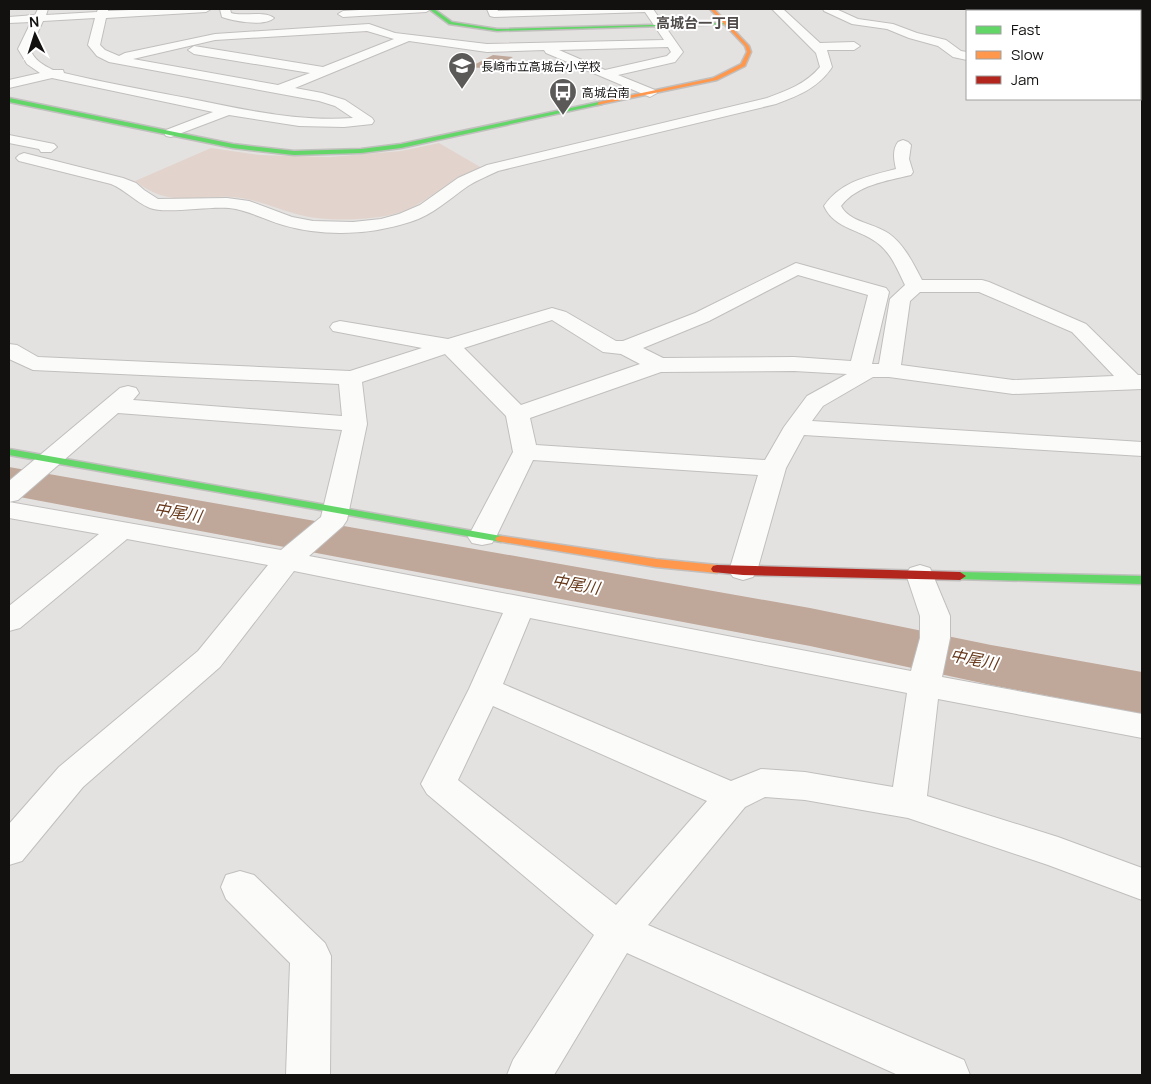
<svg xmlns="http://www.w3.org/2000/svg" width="1151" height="1084" font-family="Manrope,'Noto Sans JP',sans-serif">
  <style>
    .green { fill: #e2d4cc }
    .water { fill: #bfa799 }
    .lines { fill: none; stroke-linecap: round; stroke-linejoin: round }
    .river { fill: #bfa799; fill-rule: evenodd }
    .street-casing { stroke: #c1bfbe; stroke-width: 2 }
    .fast-casing { stroke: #c1bfbe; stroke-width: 3 }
    .slow-casing { stroke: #c1bfbe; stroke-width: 3 }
    .jam-casing { stroke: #c1bfbe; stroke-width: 3 }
    .street { fill: #fbfbfa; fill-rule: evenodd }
    .fast { fill: #63d668; fill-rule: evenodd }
    .slow { fill: #ff974d; fill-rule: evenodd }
    .jam { fill: #b3261e; fill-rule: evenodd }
    .labels { text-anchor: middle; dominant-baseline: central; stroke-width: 4; stroke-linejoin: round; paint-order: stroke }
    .far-poi-label { font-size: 12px; fill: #121110; stroke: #fff; text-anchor: start }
    .far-neighbourhood-label { font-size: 14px; font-weight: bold; fill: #4f4b4a; stroke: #fff }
    .water-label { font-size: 16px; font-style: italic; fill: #68391b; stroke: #fff }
  </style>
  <rect width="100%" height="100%" fill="#e4e2e0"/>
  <path class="green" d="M439,143L482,168C451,177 429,203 398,213C371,221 324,222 296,214C277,209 261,201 241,198C200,192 173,211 135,181L211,148L260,155L329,157L401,151Z"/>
  <path class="water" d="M493,55L513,57L491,69L470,67Z"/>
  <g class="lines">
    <path class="river" d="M9,467L810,608L991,645L1142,672V714L991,685L810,646L9,495Z"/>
    <defs>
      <path id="street" d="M38,9H48L46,15L97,12L98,9H108V11L152,9H211L206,12L106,18L100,45L105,50L119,56L125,53L215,34L369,24L395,33L487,44L664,40L645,12L494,17L490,16L487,9H497L498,11L653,9L683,52L675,62L618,75L655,90L657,93L650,97L546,53L544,50L487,52L409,41L295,88L322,93L345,100L372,118L374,121L372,124L344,127L299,126L229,115L171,137L166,136L164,133L166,130L213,112L52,78L9,88V80L40,73L27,64L18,49L31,22L9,23V17L35,15ZM95,18L88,45L97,56L109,62L319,101L335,106L353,118C297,122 241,109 187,98C146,90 105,83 64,73L63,70H53C43,65 34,60 30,49L43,21ZM367,31L394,39L323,67L194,46L188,50L194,54L310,73L278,85L133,59L215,40ZM668,47L671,52L667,56L605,70L559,50Z
        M220,9H230L231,13C243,17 264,10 274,18C264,27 234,21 222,17Z
        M376,9H431L426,12L343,17L338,14L343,11Z
        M772,9H783L820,43L854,42L860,46L854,50H827L832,67L830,70C816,89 797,96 776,104L498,171C488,176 477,180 468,186C449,199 433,215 410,222C370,235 324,237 283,225C265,220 248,210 229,208C209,206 165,214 150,208C135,202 126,190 111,184L19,161L16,158L19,155L24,153L123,178L136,183L144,190L158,199L227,198L249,201L292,217L313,221L353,222L381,219L399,214L420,205L458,178L487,165L767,98C786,91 806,84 820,67L816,53Z
        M823,9H836L858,19L893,24L917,33L946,40L961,51L967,52V60L953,57L938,46L909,38L887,29L852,24L824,11Z
        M1140,43H1142V51H1140Z
        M9,135L54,144L57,147L51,152H41L39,149L9,143Z
        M903,140L908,142L911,145L909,159L913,172L911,175C886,181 857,185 841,206C849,222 873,223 888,233C904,244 913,263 922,280H982L989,282L1086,324L1138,375H1142V389L1013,394L889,377H873L823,406L812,421L1142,442V456L804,435L786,468L757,571L753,577L743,580L733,577L729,571L758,475L533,460L496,537L492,543L482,545L472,543L468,537L513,452L506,416L445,354L362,382L367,424L347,520L343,526L309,556L911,671L920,638V616L906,574L910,568L920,565L930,568L950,616V638L942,677L1142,714V738L938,699L927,796L1058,837L1142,868V900L1048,865L908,818L805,800L765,797L745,807L648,925L964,1060L970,1075H898L627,953L554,1075H507L513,1060L594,935L427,794L421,784L469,689L503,613L294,571L220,667L83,787L22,861L9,865V824L59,767L198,651L268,565L127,539L20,628L9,631V606L99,534L9,518V502L281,550L321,517L342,430L118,413L18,500L9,502V481L120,388L128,386L136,388L139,393L133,400L342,416L339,384L33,370L9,359V344L17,345L38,357L350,371L422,348L333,331L330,327L333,323L340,321L448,339L552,308L566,312L616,341H623L695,313L796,263L886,288L889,292L872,364H879L890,299L905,285C898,271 892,255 880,245C862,229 835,230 824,206C841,181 869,176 896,169C894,160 892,150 898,142ZM798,275L868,295L851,361L794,357L663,358L643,348L709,321ZM920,292H979L1072,332L1114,376L1013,380L901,365L910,301ZM552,320L603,352L621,354L640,364L521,405L464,348ZM794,371L847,374L807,396L784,427L765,460L536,445L530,418L661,372ZM530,618L907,693L893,787L805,772L761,769L731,781L503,684ZM493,706L707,801L616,905L458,780Z
        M240,871L254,875L325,943L331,956L330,1075H286L290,963L226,899L221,887L226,875Z"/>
      <path id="fast" d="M429,9H434L452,22L497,29L727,23L729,24L497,31L449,24Z
        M1140,92L1142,93V97L1140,96Z
        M9,98L233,144L294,151L361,149L401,144L599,102L602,104L401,148L361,153L294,155L233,148L9,102Z
        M9,449L501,536L507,539L501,542L9,455Z
        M960,572L1142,576V584L956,579L954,576L956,573Z"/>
      <path id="slow" d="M710,9H714L749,46L751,52L745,66L717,80L597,105L599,102L713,78L741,64L747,52L745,46Z
        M501,536L656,559L717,565L723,569L717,573L656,567L497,541L495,539L497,537Z"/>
      <path id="jam" d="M717,565L960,572L966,576L960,580L743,575L713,572L711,569L713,566Z"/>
    </defs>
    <use href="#street" class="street-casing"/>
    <use href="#fast" class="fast-casing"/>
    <use href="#slow" class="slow-casing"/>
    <use href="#jam" class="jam-casing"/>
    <use href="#street" class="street"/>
    <use href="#fast" class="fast"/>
    <use href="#slow" class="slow"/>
    <use href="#jam" class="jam"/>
  </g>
  <defs>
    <symbol id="school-pin" viewBox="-11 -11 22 30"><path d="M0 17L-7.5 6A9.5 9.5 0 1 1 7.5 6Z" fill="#5c5a59" stroke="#fff"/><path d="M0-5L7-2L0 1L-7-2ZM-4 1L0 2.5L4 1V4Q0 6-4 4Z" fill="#fff"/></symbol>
    <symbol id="bus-pin" viewBox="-11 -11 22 30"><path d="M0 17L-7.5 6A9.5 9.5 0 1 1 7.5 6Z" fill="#5c5a59" stroke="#fff"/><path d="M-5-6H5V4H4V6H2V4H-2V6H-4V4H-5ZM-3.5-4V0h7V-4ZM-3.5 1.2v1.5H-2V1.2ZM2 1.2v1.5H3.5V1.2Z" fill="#fff"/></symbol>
  </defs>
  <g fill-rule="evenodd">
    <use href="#school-pin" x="446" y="50" width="32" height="43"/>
    <use href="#bus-pin" x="547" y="76" width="32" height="43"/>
  </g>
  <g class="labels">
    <g class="far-poi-label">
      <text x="481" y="66">長崎市立高城台小学校</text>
      <text x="582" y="92">高城台南</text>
    </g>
    <g class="far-neighbourhood-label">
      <text x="698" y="22">高城台一丁目</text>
    </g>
    <g class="water-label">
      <text transform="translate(178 512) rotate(10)">中尾川</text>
      <text transform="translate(576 584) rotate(10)">中尾川</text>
      <text transform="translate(974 659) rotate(11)">中尾川</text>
    </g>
  </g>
  <rect width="1151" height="1084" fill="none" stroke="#121110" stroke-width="20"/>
  <rect x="966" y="10" width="175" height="90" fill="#ffffff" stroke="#a0a09f"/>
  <rect x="976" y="26" width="25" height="8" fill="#63d668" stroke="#a0a09f"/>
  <text x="1011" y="35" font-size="15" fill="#121110">Fast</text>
  <rect x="976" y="51" width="25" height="8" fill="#ff974d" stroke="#a0a09f"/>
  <text x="1011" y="60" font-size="15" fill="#121110">Slow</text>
  <rect x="976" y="76" width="25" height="8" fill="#b3261e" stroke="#a0a09f"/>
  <text x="1011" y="85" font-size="15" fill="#121110">Jam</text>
  <g transform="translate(35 35) rotate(356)" stroke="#ffffff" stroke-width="4" paint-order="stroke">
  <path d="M0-4L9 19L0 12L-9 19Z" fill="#121110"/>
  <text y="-8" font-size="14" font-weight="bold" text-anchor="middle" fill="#121110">N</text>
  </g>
</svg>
